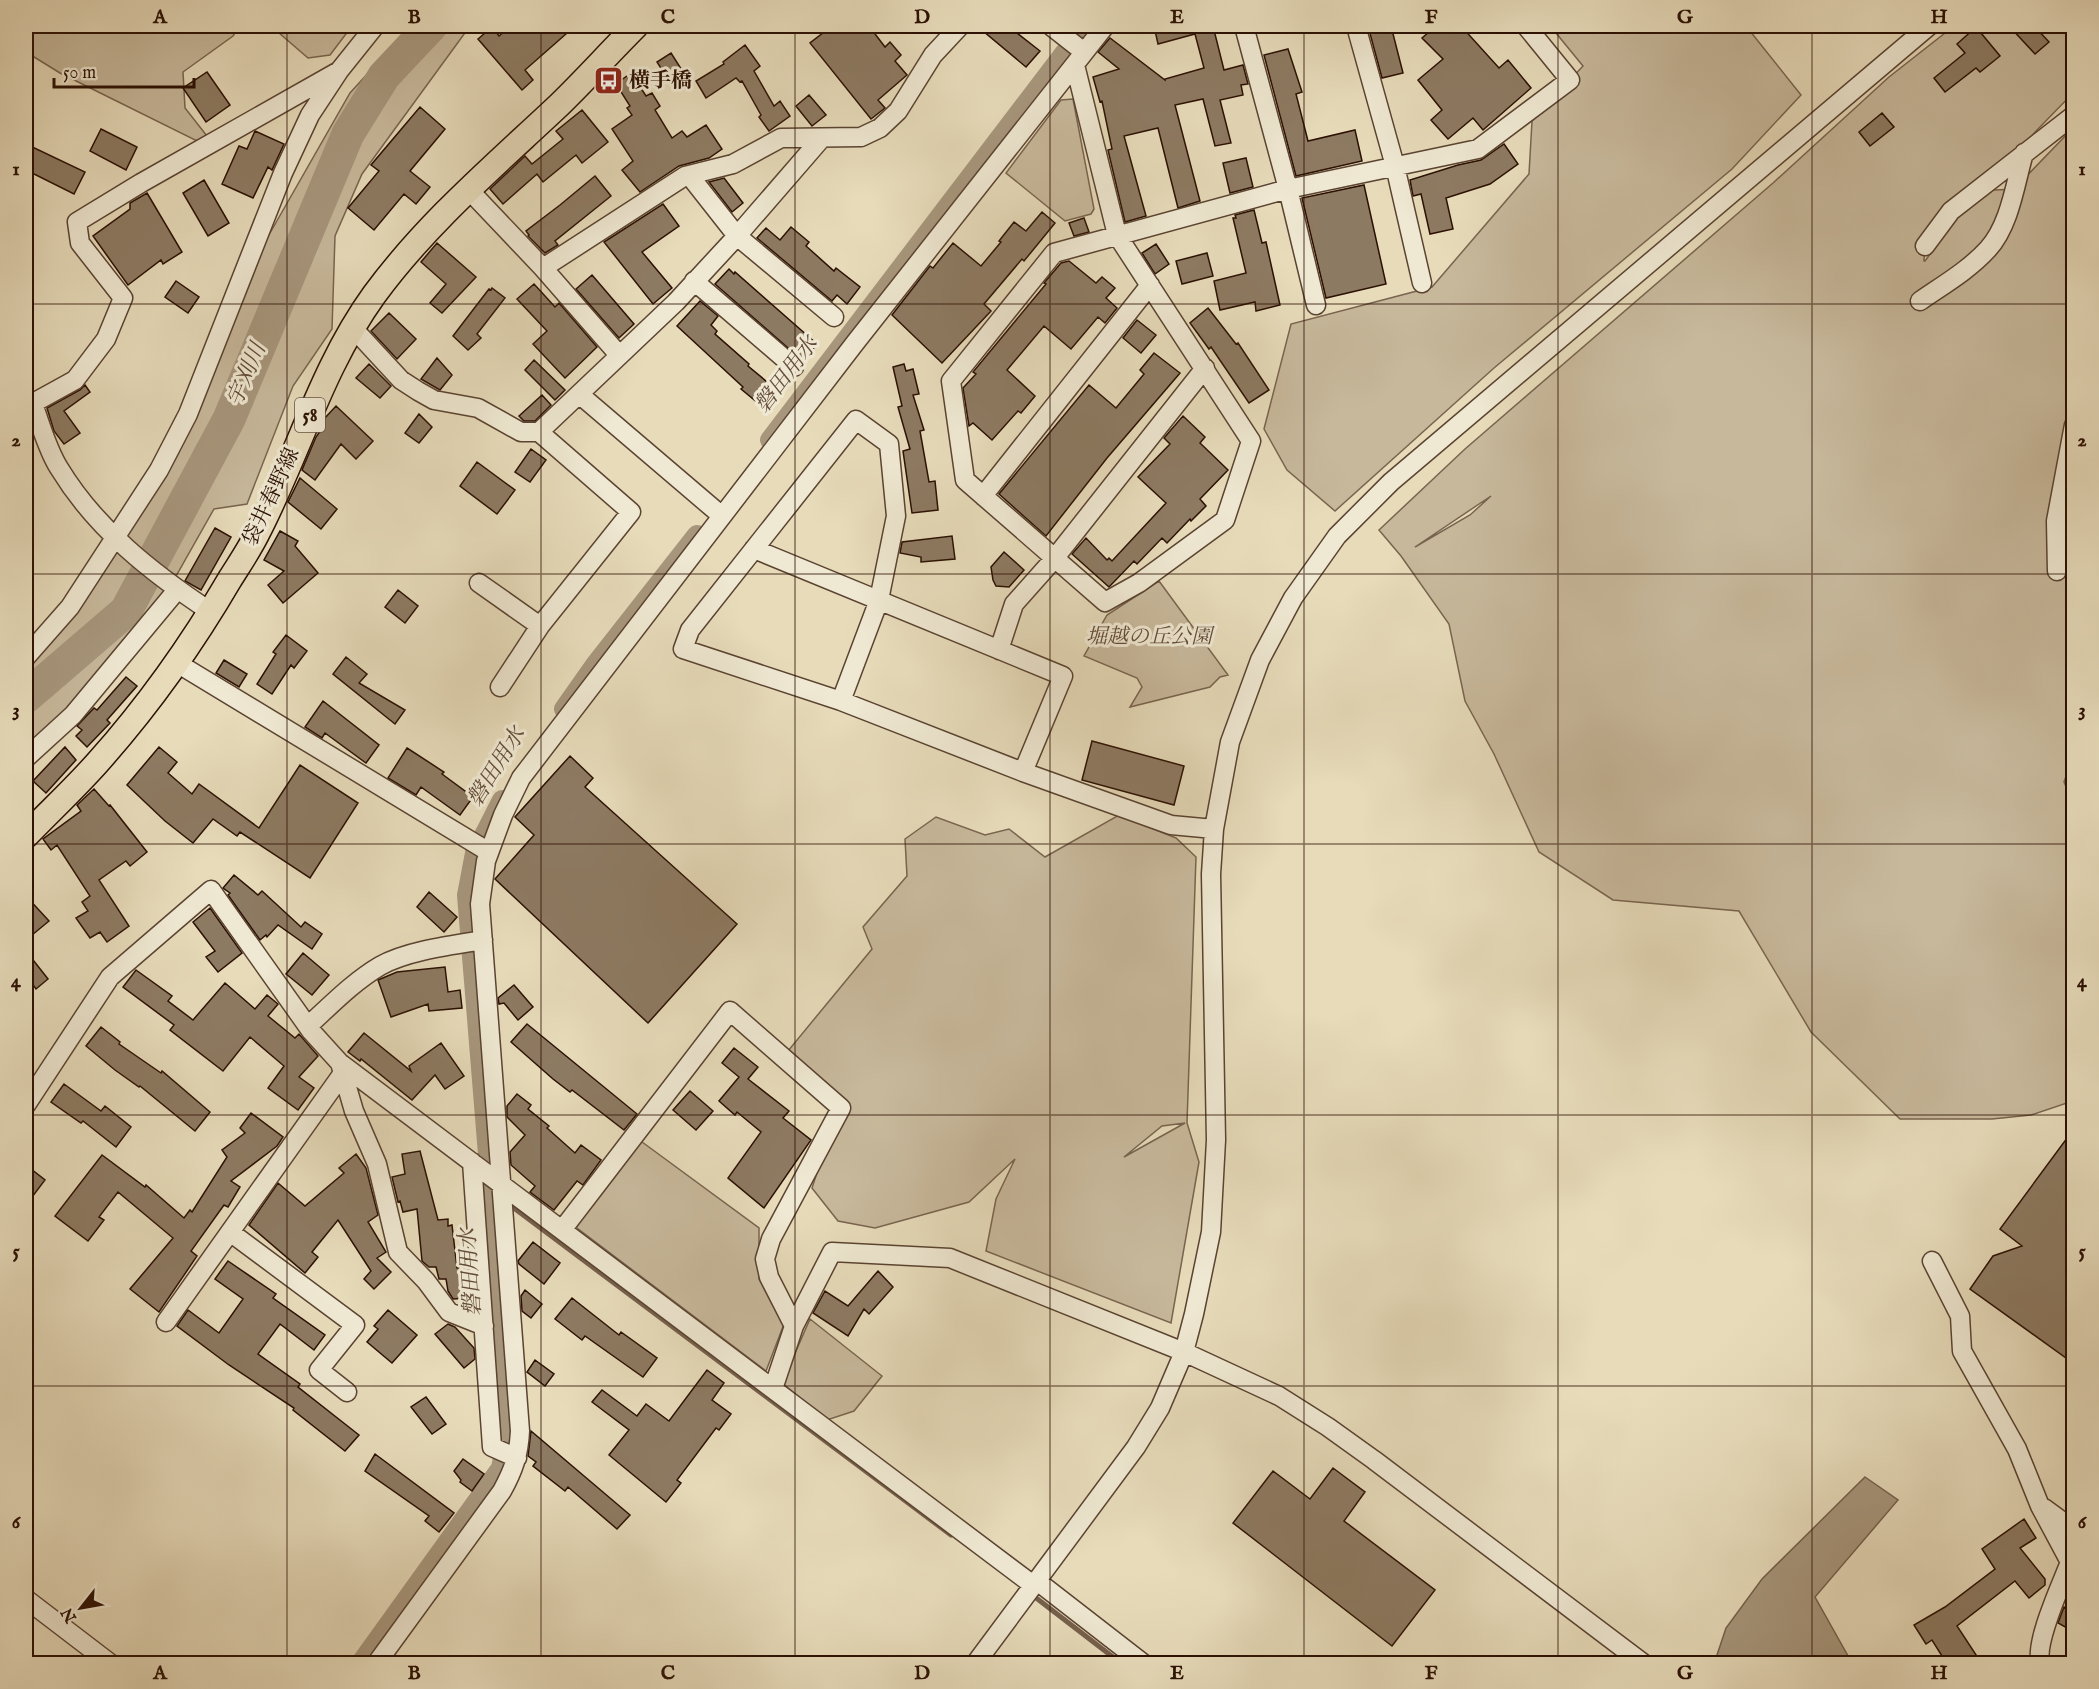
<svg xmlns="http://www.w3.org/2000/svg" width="2099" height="1689" font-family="'IM FELL English','Noto Serif JP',serif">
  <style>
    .green { fill: #c7b89b; stroke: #79644f; stroke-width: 1.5; fill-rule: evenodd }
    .water { fill: #a7967c; stroke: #75604c; stroke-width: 1.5 }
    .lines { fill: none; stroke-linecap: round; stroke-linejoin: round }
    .stream { stroke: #75604c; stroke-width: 5 }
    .canal { stroke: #a7967c; stroke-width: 20 }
    .river { stroke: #a7967c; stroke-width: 33 }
    .building { fill: #8d7a62; stroke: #2b1003; stroke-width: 1.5 }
    .minor-casing { stroke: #5a4331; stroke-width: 21 }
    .major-casing { stroke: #2b1003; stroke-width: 27 }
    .minor { stroke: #efe8d2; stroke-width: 18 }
    .major { stroke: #e7dbba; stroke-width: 24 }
    .grid { fill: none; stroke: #2b1003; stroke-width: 1.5; stroke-opacity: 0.55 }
    .labels { text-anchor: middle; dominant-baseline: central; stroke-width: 6; stroke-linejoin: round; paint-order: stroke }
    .shield { fill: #efe8d2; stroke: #665141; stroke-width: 1.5 }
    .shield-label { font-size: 20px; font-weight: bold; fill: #2b1003 }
    .poi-label { font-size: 21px; font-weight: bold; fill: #2b1003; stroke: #efe8d2; text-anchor: start }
    .street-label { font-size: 21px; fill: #2b1003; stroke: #efe8d2 }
    .park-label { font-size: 21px; font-style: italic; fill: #624b38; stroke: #efe8d2 }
    .water-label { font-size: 22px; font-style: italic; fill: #634c39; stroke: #efe8d2 }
    .neatline { fill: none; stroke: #2b1003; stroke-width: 2 }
    .grid-label { font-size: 20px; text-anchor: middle; font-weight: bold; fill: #2b1003 }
  </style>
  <rect width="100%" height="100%" fill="#e7dbba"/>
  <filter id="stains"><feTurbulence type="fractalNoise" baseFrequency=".00333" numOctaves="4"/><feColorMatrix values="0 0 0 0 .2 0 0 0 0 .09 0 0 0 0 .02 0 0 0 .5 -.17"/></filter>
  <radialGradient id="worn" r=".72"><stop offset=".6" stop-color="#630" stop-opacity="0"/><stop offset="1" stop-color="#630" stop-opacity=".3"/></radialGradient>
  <path class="green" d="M26,26H240L233,36L183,72L185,108L207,136L197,141L60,73L26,52Z
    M271,26H352L330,55L308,58Z
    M411,26H470L362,174L335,236L332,329L293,386L247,504L214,509L167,592L79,702L26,756V664L161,482L266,240L350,93Z
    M1563,26H1746L1801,95L1732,169L1494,368L1335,511L1287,470L1264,429L1291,324L1432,287L1529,174L1532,121L1583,66L1556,33Z
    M1954,26H2073V93L1978,191L2014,189L2073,128L2074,754L2064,782L2074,805L2073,1101L2031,1115L1992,1119H1900L1811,1032L1739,911L1613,900L1539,852L1494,754L1465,701L1449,624L1401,556L1379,530L1465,449L1773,183L1889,77ZM1965,206L1925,261H1924L1925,246ZM1491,496L1470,515L1415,547Z
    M1073,99L1094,209L1091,214L1065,221L1006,173L1061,100Z
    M1159,581L1228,675L1220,677L1210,687L1130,707L1142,687L1137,678L1084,656L1107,615Z
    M1119,815L1176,838L1196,857L1187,1123L1199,1162L1171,1323L986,1251L996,1199L1015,1159L969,1202L875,1228L838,1221L812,1188L841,1099L783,1057L872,949L863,927L907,876L905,839L936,817L985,835L1009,829L1045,857ZM1185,1123L1124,1157L1162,1126Z
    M638,1139L759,1228V1279L784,1324L766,1371L573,1225Z
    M810,1319L882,1376L854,1411L827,1420L782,1383Z"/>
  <path class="water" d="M1865,1477L1898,1500L1815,1597L1852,1663H1728L1717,1655L1726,1628L1762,1579Z"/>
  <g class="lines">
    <path class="stream" d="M507,1203L951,1535
      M1031,1594L1122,1664"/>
    <path class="canal" d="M770,440L1085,26
      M564,709L595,665L697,535
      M360,1664L501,1468L507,1438L491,1191L467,895L475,853L502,800"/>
    <path class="river" d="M26,697L126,611L229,419L348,134L384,76L431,26"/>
  </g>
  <path class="building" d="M511,26H575L525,70L533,80L522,90L478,39L492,27L499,36Z
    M832,26H869L885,47L890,42L901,55L895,61L907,75L878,100L885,108L871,119L810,43Z
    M977,26H1008L1040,51L1026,67Z
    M1154,26H1213L1224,70L1243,65L1248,84L1241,85L1243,95L1220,100L1231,143L1215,146L1203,99L1175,105L1200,201L1178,208L1158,128L1124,136L1146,216L1125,222L1108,150L1112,149L1102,101L1100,102L1093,77L1119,69L1098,52L1110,38L1165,80V79L1204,68L1195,34L1158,44Z
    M1368,26H1391L1403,73L1382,78Z
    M1436,26H1461L1499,68L1508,60L1531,88L1483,130L1473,118L1448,139L1431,120L1442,110L1418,80L1443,59L1422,38Z
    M2009,26H2034L2049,42L2035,54Z
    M1976,27L2000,56L1980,72L1976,68L1945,92L1934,78L1965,53L1957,44Z
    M745,45L760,66L754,71L774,106L780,101L790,116L769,131L759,117L761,115L742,81L740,82L736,78L706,98L696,81L724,64L723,62Z
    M1288,49L1302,92L1296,94L1308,141L1355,130L1362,161L1296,176L1264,55Z
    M671,53L685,75L671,84L657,62Z
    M207,72L230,105L206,122L183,88Z
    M631,73L646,96L652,93L660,106L655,110L672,138L682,131L687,137L706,125L722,149L709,158L679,166L640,192L622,170L633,161L612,129L632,115L627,108L630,106L616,84Z
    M809,95L826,115L812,126L796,106Z
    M420,107L445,129L410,171L430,187L416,204L404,194L374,230L348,208L379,171L371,165Z
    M582,110L608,142L582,163L576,155L543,182L537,174L503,204L490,189L525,156L532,164L563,139L556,131Z
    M1882,113L1894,127L1870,146L1859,132Z
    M101,129L137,147L126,170L90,151Z
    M255,131L284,144L272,170L268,167L253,198L222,184L239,146L247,149Z
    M26,144L85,172L74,194L26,170Z
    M1504,144L1518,164L1490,184L1446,198L1453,229L1430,234L1421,194L1413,196L1410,180L1458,165L1481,160Z
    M1246,158L1253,187L1230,193L1223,163Z
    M595,176L611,196L555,241L558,245L545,253L528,236L529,235L526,231L560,205Z
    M724,178L743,203L732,212L709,182Z
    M204,180L229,223L208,236L183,193Z
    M1364,185L1386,284L1326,298L1302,198Z
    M147,193L182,252L163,264L161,260L128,285L93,236L130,209V203Z
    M663,204L679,226L642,252L672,288L653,304L604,242Z
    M1254,210L1262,243L1266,242L1280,305L1256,311L1255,302L1220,310L1214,281L1246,273L1233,218H1236L1235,215Z
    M1042,212L1055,223L1024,261L1022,259L984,304L991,311L942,363L892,315L930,266L933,268L953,243L981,266L1001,242L999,241L1014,222L1026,231Z
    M1084,218L1089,232L1074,236L1069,223Z
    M791,227L809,242L806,246L834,271L836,268L860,287L847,304L837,295L832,301L757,238L766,228L780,240Z
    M437,243L476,277L442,313L430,303L446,284L421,262Z
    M1156,244L1169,264L1155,274L1142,253Z
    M1207,253L1213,276L1182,284L1176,261Z
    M1069,261L1096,283L1102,277L1115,288L1106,298L1117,308L1105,323L1098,317L1071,349L1044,326L1007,370L1035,396L1021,413L1018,411L992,440L973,423L969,426L963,388L976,374L973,372L1046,284L1044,283L1061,263Z
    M729,269L734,274L735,272L817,344L803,361L715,284Z
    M592,275L634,324L619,338L576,289Z
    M176,281L199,297L188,313L165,297Z
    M534,284L555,307L559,303L597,347L565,378L533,344L547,331L517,299Z
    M492,288L505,298L477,334L481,338L468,350L453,336L489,289L491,290Z
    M700,301L718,316L711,325L717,331L715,334L749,364L748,366L778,391L764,408L741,389L743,387L677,326Z
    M1208,308L1236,344L1238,343L1269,390L1249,403L1211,347L1209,349L1190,323Z
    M389,313L416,339L397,359L371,331Z
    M1137,320L1156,335L1141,353L1123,338Z
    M1154,353L1180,373L1107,458L1046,536L999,494L1089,385L1116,408L1144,374L1140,370Z
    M437,358L452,375L440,390L421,379Z
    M534,360L565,390L555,400L525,370Z
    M369,364L391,386L380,398L356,378Z
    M904,364L906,371L913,369L919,394L913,395L924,430L920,431L929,482L935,481L938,510L912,513L903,451L910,449L898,407L902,406L893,367Z
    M85,385L90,392L64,411L80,433L64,444L54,431L47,408L80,390Z
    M542,395L551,405L535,421H524L519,416Z
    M336,406L373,441L356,459L341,444L315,480L302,470L316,437L323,427L321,425L324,419Z
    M419,414L432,427L419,443L405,433Z
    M1183,416L1205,437L1200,443L1228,470L1200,499L1206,506L1191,521L1190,519L1167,543L1162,538L1137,564L1134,561L1109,587L1072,554L1086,538L1107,560L1109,558L1112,561L1166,503L1138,477L1170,444L1164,438Z
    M531,449L546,460L530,482L515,472Z
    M477,462L515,490L497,514L460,486Z
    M300,478L337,509L321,529L288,502Z
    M215,528L231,537L201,590L185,581Z
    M280,531L298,541L295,546L318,573L283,603L268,585L284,571L264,560Z
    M952,536L955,559L921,562V557L900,553L902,542Z
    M1004,552L1024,570L1009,587L996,586L993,580L991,567Z
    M398,590L418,606L405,623L385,607Z
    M286,635L307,651L294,668L291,665L272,694L257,684L276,654L273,652Z
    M346,657L367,674L359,683L405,710L395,724L333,674Z
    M224,660L247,674L239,687L216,673Z
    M126,677L137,686L107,720L110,723L87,747L76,736L82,730L77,726L94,708L97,710Z
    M323,701L379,745L366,763L325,733L322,738L305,727Z
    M1092,741L1184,766L1174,805L1082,780Z
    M65,747L76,760L46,793L33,781Z
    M159,747L177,762L168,773L192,794L199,784L259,828L300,765L358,803L310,878L240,832L237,836L213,819L193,843L165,821L127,785Z
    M407,748L444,772L442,774L473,797L460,815L421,787L416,795L388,778Z
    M570,756L593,778L585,787L737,924L648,1023L495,879L534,835L515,817Z
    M94,789L109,806L110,805L147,852L130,866L126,861L99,880L129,926L107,942L100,932L90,938L76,918L88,911L82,902L90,896L57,845L51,850L43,839L81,811L77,805Z
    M234,875L258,895L262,891L301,927L305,922L322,934L312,949L278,925L267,937L266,935L260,940L228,895L230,893L223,888Z
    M429,892L457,917L444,932L417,907Z
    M26,896L49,921L26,940Z
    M210,908L242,953L218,972L206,957L215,951L193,922Z
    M26,951L48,979L36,989L26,975Z
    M303,953L329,975L312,995L286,974Z
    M445,967L448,992L460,990L462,1008L429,1011L428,1004L391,1017L378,980L397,972Z
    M136,970L172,996L168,1001L193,1020L225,983L255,1009L267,995L278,1004L268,1016L295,1038L299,1034L318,1056L299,1077L314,1088L298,1110L268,1088L284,1066L250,1037L223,1071L170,1030L174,1025L123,987Z
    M514,985L533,1007L518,1020L504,1003L499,1004L498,998Z
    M527,1024L637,1114L624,1130L572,1090L570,1092L553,1079L511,1042Z
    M101,1027L120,1042L119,1044L161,1073L162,1071L210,1112L195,1131L140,1086L139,1087L115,1070L86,1046Z
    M364,1033L411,1071L409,1066L441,1043L464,1076L445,1089L435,1075L412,1100L361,1059L360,1061L348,1052Z
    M734,1048L758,1067L748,1079L789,1111L783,1118L811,1140L764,1208L728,1178L761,1132L737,1112L735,1115L719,1101L739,1077L722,1063Z
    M64,1084L101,1111L105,1106L131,1127L116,1147L83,1121L81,1123L51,1102Z
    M690,1091L713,1111L696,1130L673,1110Z
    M517,1094L531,1105L528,1109L549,1126L547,1128L575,1153L581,1145L601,1160L583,1185L577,1181L554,1210L530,1192L535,1186L511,1165L510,1152L525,1135L507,1117V1106Z
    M251,1113L283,1137L277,1146L231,1181L240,1187L228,1207L224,1205L191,1251L197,1256L159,1312L130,1289L173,1238L118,1192L99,1217L104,1220L88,1241L55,1216L102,1155L145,1187L146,1185L184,1218L190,1210L192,1212L227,1157L222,1150L245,1133L240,1128Z
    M2073,1130V1363L1970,1289L1993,1256L2022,1246L2000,1229Z
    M420,1151L438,1220L448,1219V1226L452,1225L457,1268L468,1267L470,1298L453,1299L448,1291L446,1279H439L436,1267H429L422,1261L417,1209L403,1212L400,1201L398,1202L392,1177L405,1174L402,1154Z
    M356,1154L366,1168L378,1215L368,1222L386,1252L377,1258L391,1272L374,1289L364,1279L371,1271L338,1220L312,1252L318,1257L305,1273L249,1225L278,1183L305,1206L344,1173L339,1168Z
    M26,1165L45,1180L26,1205Z
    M533,1242L560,1263L544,1284L519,1264L518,1261Z
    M228,1261L276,1294L273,1298L325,1335L314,1350L280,1324L258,1354L300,1384L298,1387L359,1435L345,1451L293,1410L294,1408L229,1365L177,1326L188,1310L219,1333L243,1299L215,1279Z
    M878,1271L893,1287L869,1314L864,1309L848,1336L813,1313L825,1291L848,1306Z
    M525,1290L542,1304L531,1318L522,1311L521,1296Z
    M572,1298L619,1335L621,1332L657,1358L643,1377L585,1336L582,1340L555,1319Z
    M388,1310L417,1335L392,1363L367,1342L378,1329L374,1326Z
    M448,1324L455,1327L474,1348L475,1359L464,1368L435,1334Z
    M535,1360L554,1374L545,1386L527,1372Z
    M707,1370L724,1383L712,1400L731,1414L719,1430L716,1428L677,1480L681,1483L666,1502L609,1455L629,1430L592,1402L602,1390L637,1416L646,1404L669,1421Z
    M426,1397L446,1424L432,1434L411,1407Z
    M531,1431L630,1515L617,1529L568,1487L565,1491L533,1466L536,1462L528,1456Z
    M375,1454L454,1513L439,1532L425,1521L429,1516L365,1471Z
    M463,1459L484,1474L472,1491L460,1482L461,1480L454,1471Z
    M1333,1468L1365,1492L1344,1521L1435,1590L1392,1646L1233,1523L1273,1471L1310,1499Z
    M2024,1519L2036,1538L2020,1548L2045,1579V1585L2029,1598L2015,1581L1957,1626L1982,1664H1947L1932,1640L1926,1644L1914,1625L1945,1607L1995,1569L1982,1549Z
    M2064,1607L2073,1612V1617L2067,1628L2058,1623Z"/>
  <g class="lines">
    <defs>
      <path id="minor" d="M1051,26L1084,52
        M1244,26L1288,189L1316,305
        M1356,26L1395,166L1422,283
        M1075,65L1117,235L1251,441L1225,520L1139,583L1105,602L965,480L951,381L1054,253L1288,189L1478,149L1570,80L1526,26
        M689,175L737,236L834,317
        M468,189L543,268L619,355
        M1925,246L1951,211L2074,115
        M543,268L685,176L733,164L781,138L861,137L880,128L898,111L933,55L960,26
        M694,281L794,367
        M1920,301C1943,285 1969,270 1988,249C2010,225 2015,184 2024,153
        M353,328L401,380L418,391L434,400L478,408L521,432H539L676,302L737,236L821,139
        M579,394L722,516
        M33,404C41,425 47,449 59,468C96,529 152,573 211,612
        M26,407L75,380L106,339L123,298L80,243L77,222L141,183L339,71L375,26
        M983,496L1150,285
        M754,549L1063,676L1023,772L1171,825L1214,829
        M2057,571L2056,521L2074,425
        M479,583L540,626
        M999,650L1014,604L1054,559L1205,368
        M26,657L70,607L159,470L188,414L283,173L310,115L339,71
        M177,663L489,852
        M500,687L540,626L631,512L539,432
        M841,701L879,600L896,516L889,444L856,420L690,630L683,649L841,701L1023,772
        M26,758L73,715L177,590
        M308,1026C331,1005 353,982 380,966C406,951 452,945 483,940
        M340,1063L354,1111L377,1164L398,1252L426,1281L449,1312L484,1326
        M26,1105L110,977L211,890L311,1031L340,1063L1033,1585
        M472,1162L492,1447L517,1458
        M562,1230L730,1011L841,1108L771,1239L765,1259L769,1277L794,1326L773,1389
        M230,1232L355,1325L319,1370L347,1392
        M1932,1261L1960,1316L1962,1351L2017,1449L2040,1506L2070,1562C2062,1583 2033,1645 2041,1664
        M166,1322L343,1073
        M794,1326L832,1252L950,1258L1184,1352L1279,1396L1328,1427L1374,1460L1644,1664
        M2044,1508L2074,1530
        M1037,1581L1144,1664
        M26,1599L111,1664
        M376,1664L502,1491C513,1471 519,1455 520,1431L480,904L486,861L503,815L521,778L855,343L1105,26
        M975,1664L1136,1447L1160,1408L1184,1352L1194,1314L1211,1232L1216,1140L1211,874L1214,829L1230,742L1260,660L1293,598L1337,536L1391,482L1929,26"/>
      <path id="major" d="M26,836C49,812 75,788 98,762C148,706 192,644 230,579C240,563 251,547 259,530C299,452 322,367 374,295C426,224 493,167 557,107C584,81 609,53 636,26"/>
    </defs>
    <use href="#minor" class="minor-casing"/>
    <use href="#major" class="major-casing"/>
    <use href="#minor" class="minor"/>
    <use href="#major" class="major"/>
  </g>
  <path class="grid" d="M287,26V1664M541,26V1664M795,26V1664M1050,26V1664M1304,26V1664M1558,26V1664M1812,26V1664M26,304H2074M26,574H2074M26,844H2074M26,1115H2074M26,1386H2074"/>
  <defs>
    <symbol id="bus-square" viewBox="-11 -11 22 22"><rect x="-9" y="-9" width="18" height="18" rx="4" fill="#8f2418" stroke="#efe8d2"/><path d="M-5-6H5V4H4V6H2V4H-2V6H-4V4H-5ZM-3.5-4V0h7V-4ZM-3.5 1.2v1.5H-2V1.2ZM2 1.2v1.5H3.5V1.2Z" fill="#fff"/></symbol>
  </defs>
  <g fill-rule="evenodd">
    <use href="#bus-square" x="592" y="64" width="33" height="33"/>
  </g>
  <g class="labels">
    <rect class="shield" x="295" y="398" width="30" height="34" rx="4.5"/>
    <g class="shield-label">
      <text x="310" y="415">58</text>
    </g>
    <g class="poi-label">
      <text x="629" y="81">横手橋</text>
    </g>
    <g class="street-label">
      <text transform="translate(272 497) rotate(-65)">袋井春野線</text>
    </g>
    <g class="park-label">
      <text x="1149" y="637">堀越の丘公園</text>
    </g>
    <g class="water-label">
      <text transform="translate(247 375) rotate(-67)">宇刈川</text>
      <text transform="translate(787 375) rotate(-53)">磐田用水</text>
      <text transform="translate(497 767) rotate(-58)">磐田用水</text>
      <text transform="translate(471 1272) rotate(-94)">磐田用水</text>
    </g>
  </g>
  <rect width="2099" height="1689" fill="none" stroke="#e7dbba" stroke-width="66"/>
  <g transform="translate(81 1608) rotate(239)" stroke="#efe8d2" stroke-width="4.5" paint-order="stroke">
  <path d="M0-4.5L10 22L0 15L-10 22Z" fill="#2b1003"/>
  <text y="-9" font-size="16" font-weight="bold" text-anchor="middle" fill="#2b1003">N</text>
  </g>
  <path d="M54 78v9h140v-9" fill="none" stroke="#2b1003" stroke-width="3"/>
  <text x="63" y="78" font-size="18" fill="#2b1003" stroke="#efe8d2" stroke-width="4.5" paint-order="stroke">50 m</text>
  <rect x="33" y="33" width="2033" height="1623" class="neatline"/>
  <g class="grid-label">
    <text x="160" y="23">A</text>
    <text x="414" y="23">B</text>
    <text x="668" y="23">C</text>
    <text x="922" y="23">D</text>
    <text x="1177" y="23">E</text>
    <text x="1431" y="23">F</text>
    <text x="1685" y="23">G</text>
    <text x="1939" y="23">H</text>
    <text x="16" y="175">1</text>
    <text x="2082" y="175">1</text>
    <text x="16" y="446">2</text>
    <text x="2082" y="446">2</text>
    <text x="16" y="716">3</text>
    <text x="2082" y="716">3</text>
    <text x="16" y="987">4</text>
    <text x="2082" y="987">4</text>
    <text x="16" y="1257">5</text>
    <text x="2082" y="1257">5</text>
    <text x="16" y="1528">6</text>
    <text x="2082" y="1528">6</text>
    <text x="160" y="1679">A</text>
    <text x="414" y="1679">B</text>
    <text x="668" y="1679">C</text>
    <text x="922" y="1679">D</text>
    <text x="1177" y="1679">E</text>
    <text x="1431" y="1679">F</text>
    <text x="1685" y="1679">G</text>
    <text x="1939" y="1679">H</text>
  </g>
  <rect width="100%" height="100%" filter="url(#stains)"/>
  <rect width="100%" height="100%" fill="url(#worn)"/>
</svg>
